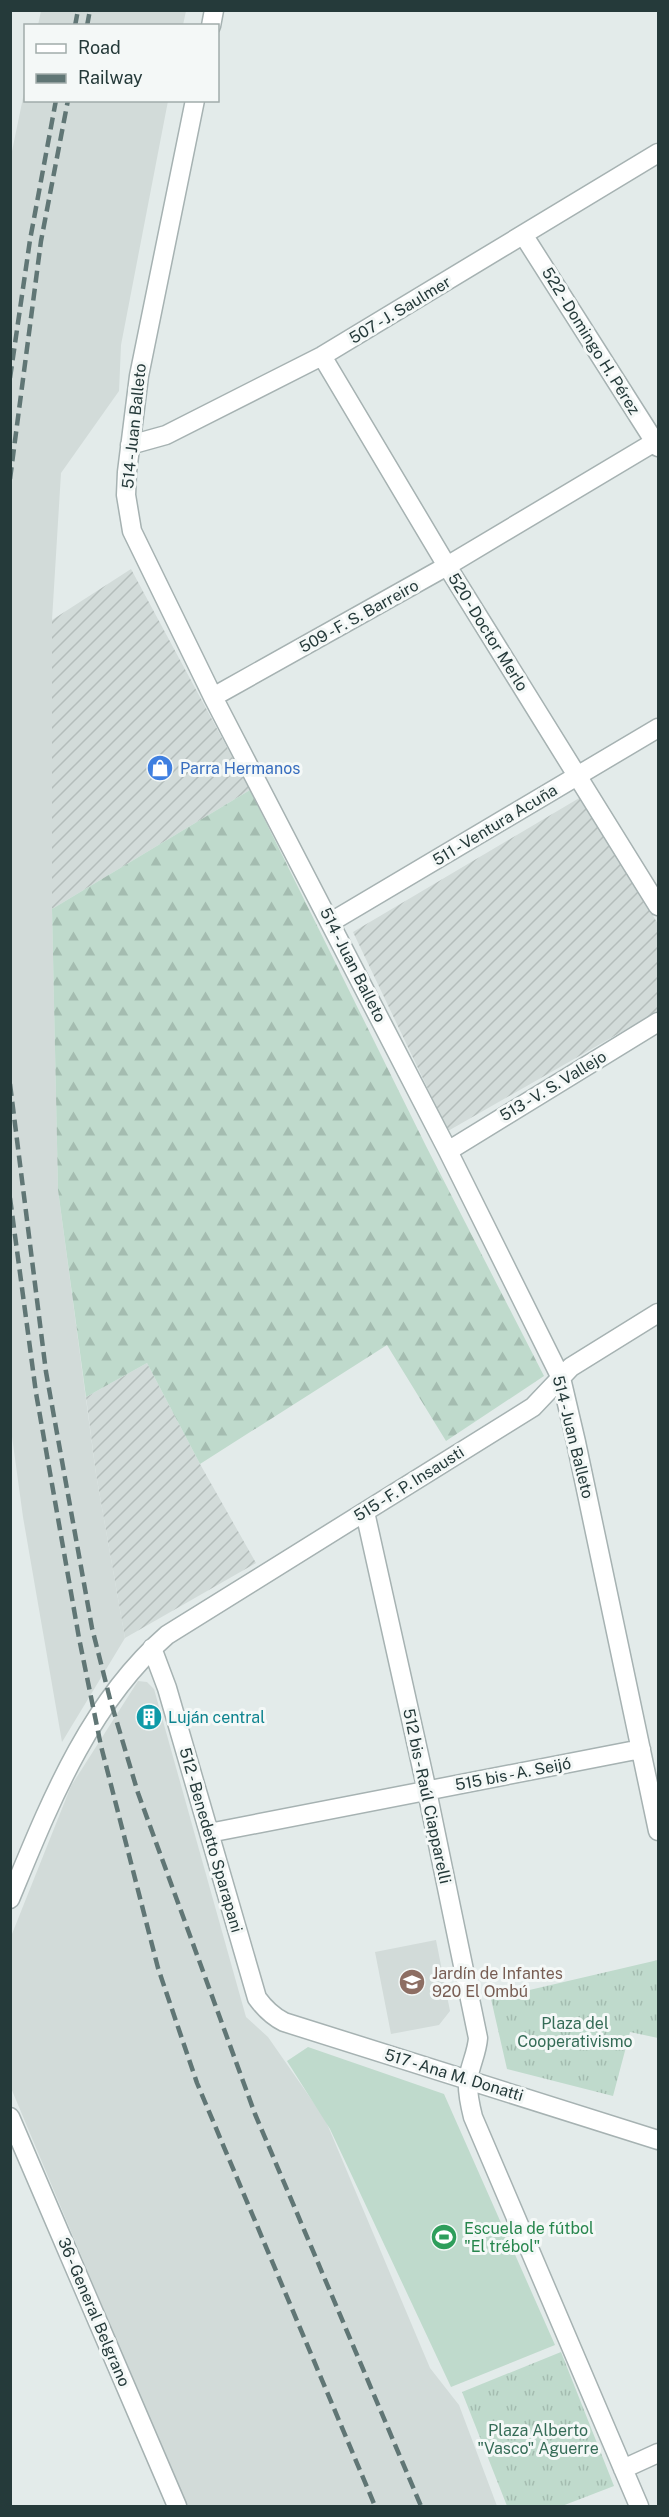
<svg xmlns="http://www.w3.org/2000/svg" width="669" height="2517" font-family="'Public Sans',sans-serif">
  <style>
    .built { fill: #d2dbd9 }
    .industrial { fill: url(#industrial-furrows) }
    .grass { fill: url(#grass-tufts) }
    .forest { fill: url(#forest-firs) }
    .pitch { fill: #bfdacc }
    .lines { fill: none; stroke-linecap: round; stroke-linejoin: round }
    .minor-casing { stroke: #a6b2b2; stroke-width: 21 }
    .minor { stroke: #fff; stroke-width: 18 }
    .rail { stroke: #607675; stroke-width: 4.5; stroke-dasharray: 12 6; stroke-linecap: butt }
    .labels { text-anchor: middle; dominant-baseline: central; stroke-width: 6; stroke-linejoin: round; paint-order: stroke }
    .street-label { font-size: 16px; fill: #253a3a; stroke: #f4f8f7 }
    .shop-label { font-size: 16px; fill: #366cbe; stroke: #f4f8f7; text-anchor: start }
    .culture-label { font-size: 16px; fill: #0d838f; stroke: #f4f8f7; text-anchor: start }
    .education-label { font-size: 16px; fill: #785e54; stroke: #f4f8f7; text-anchor: start }
    .park-label { font-size: 16px; fill: #356c57; stroke: #f4f8f7 }
    .leisure-label { font-size: 16px; fill: #27864d; stroke: #f4f8f7; text-anchor: start }
  </style>
  <defs>
    <pattern id="industrial-furrows" width="10" height="10" patternUnits="userSpaceOnUse" patternTransform="scale(1.5)"><rect width="10" height="10" fill="#d2dbd9"/><path d="M-1 1l2-2M0 10L10 0M9 11l2-2" fill="none" stroke="#b4bdbb"/></pattern>
    <pattern id="grass-tufts" width="24" height="20" patternUnits="userSpaceOnUse" patternTransform="scale(1.5)"><rect width="24" height="20" fill="#bfdacc"/><path d="M3 7l-1-3M5 7V3M7 7l1-3M15 17l-1-3M17 17v-4M19 17l1-3" fill="none" stroke="#a4bcb0"/></pattern>
    <pattern id="forest-firs" width="22" height="20" patternUnits="userSpaceOnUse" patternTransform="scale(1.5)"><rect width="22" height="20" fill="#bfdacc"/><path d="M5 1l3.5 6h-7zM16 11l3.5 6h-7z" fill="#a4bcb0"/></pattern>
  </defs>
  <rect width="100%" height="100%" fill="#e3ebea"/>
  <path class="built" d="M41,11V10L186,11L183,25H38Z
    M25,88L26,100L168,101L121,345L119,391L61,473L52,620V908L58,1190L96,1474L125,1638L62,1742L23,1517L10,1422V161Z
    M138,1681L147,1682L154,1689L246,2017L268,2037L325,2119L430,2368L459,2405L497,2506H186L11,2088L10,1939L71,1786Z
    M436,1940L450,2011L439,2025L391,2034L375,1952Z"/>
  <path class="industrial" d="M131,569L250,790L52,909V620Z
    M581,797L658,924V1011L448,1131L353,932Z
    M147,1363L200,1464L256,1563L125,1638L96,1474L86,1397Z"/>
  <path class="grass" d="M658,1960V2038L630,2032L613,2096L507,2069L491,1999Z
    M561,2352L614,2486L562,2506H507L462,2392Z"/>
  <path class="forest" d="M250,790L426,1146L544,1376L446,1441L387,1345L200,1464L147,1363L86,1397L58,1190L52,909Z"/>
  <path class="pitch" d="M308,2047L444,2094L555,2345L451,2387L330,2129L287,2061Z"/>
  <g class="lines">
    <defs>
      <path id="minor" d="M211,26L214,10
        M195,100L139,376L127,472L126,495L132,531L213,697L448,1151L561,1378L576,1442L658,1831
        M524,236L658,447
        M322,356L447,566L658,906
        M130,445L166,435L322,356L658,153
        M213,697L447,566L658,440
        M331,922L658,728
        M448,1151L658,1022
        M365,1512L427,1791L478,2038C477,2053 470,2065 468,2080C467,2092 470,2105 473,2117L639,2506
        M152,1648L167,1688L257,1998C265,2009 272,2016 284,2022L658,2140
        M209,1833L641,1749
        M10,1899C49,1805 88,1704 167,1635L533,1407L571,1367L658,1313
        M10,2117L177,2506
        M623,2469L658,2453"/>
    </defs>
    <use href="#minor" class="minor-casing"/>
    <use href="#minor" class="minor"/>
    <path class="rail" d="M75,26L78,10
      M87,26L90,10
      M10,378L30,240L56,100
      M10,479L41,241L68,100
      M10,1084L46,1372L92,1628L110,1699L138,1793L255,2114L421,2506
      M10,1198L36,1393L79,1638L101,1746L158,1968L197,2083L375,2506"/>
  </g>
  <defs>
    <symbol id="shop-disc" viewBox="-11 -11 22 22"><circle r="9.5" fill="#3f7fe0" stroke="#f4f8f7"/><path d="M-5-2.5h2.3a2.7 3.5 0 0 1 5.4 0H5L5.5 6h-11ZM-1.5-2.5h3a1.5 2.3 0 0 0-3 0Z" fill="#fff"/></symbol>
    <symbol id="building-disc" viewBox="-11 -11 22 22"><circle r="9.5" fill="#0f9aa8" stroke="#f4f8f7"/><path d="M-4-6H4V6H1V3H-1V6H-4ZM-2.5-4.3h1.7v1.8h-1.7ZM.8-4.3h1.7v1.8H.8ZM-2.5-1h1.7V.8h-1.7ZM.8-1h1.7V.8H.8Z" fill="#fff"/></symbol>
    <symbol id="school-disc" viewBox="-11 -11 22 22"><circle r="9.5" fill="#8d6e63" stroke="#f4f8f7"/><path d="M0-5L7-2L0 1L-7-2ZM-4 1L0 2.5L4 1V4Q0 6-4 4Z" fill="#fff"/></symbol>
    <symbol id="stadium-disc" viewBox="-11 -11 22 22"><circle r="9.5" fill="#2e9e5b" stroke="#f4f8f7"/><path d="M0-5a6.5 5 0 1 0 0 10a6.5 5 0 1 0 0-10ZM-3.5-1.8h7v3.6h-7Z" fill="#fff"/></symbol>
  </defs>
  <g fill-rule="evenodd">
    <use href="#shop-disc" x="145" y="753" width="30" height="30"/>
    <use href="#building-disc" x="134" y="1702" width="30" height="30"/>
    <use href="#school-disc" x="397" y="1967" width="30" height="30"/>
    <use href="#stadium-disc" x="429" y="2222" width="30" height="30"/>
  </g>
  <g class="labels">
    <g class="street-label">
      <text transform="translate(400 310) rotate(-31)">507 - J. Saulmer</text>
      <text transform="translate(591 341) rotate(58)">522 - Domingo H. Pérez</text>
      <text transform="translate(134 426) rotate(-84)">514 - Juan Balleto</text>
      <text transform="translate(359 616) rotate(-29)">509 - F. S. Barreiro</text>
      <text transform="translate(488 632) rotate(58)">520 - Doctor Merlo</text>
      <text transform="translate(495 825) rotate(-31)">511 - Ventura Acuña</text>
      <text transform="translate(353 965) rotate(63)">514 - Juan Balleto</text>
      <text transform="translate(553 1086) rotate(-31)">513 - V. S. Vallejo</text>
      <text transform="translate(573 1437) rotate(76)">514 - Juan Balleto</text>
      <text transform="translate(409 1484) rotate(-32)">515 - F. P. Insausti</text>
      <text transform="translate(513 1774) rotate(-11)">515 bis - A. Seijó</text>
      <text transform="translate(427 1796) rotate(78)">512 bis - Raúl Ciapparelli</text>
      <text transform="translate(211 1840) rotate(74)">512 - Benedetto Sparapani</text>
      <text transform="translate(454 2075) rotate(17)">517 - Ana M. Donatti</text>
      <text transform="translate(94 2312) rotate(67)">36 - General Belgrano</text>
    </g>
    <g class="shop-label">
      <text x="180" y="768">Parra Hermanos</text>
    </g>
    <g class="culture-label">
      <text x="168" y="1717">Luján central</text>
    </g>
    <g class="education-label">
      <text x="432" y="1973">Jardín de Infantes<tspan x="432" dy="18">920 El Ombú</tspan></text>
    </g>
    <g class="park-label">
      <text x="575" y="2023">Plaza del<tspan x="575" dy="18">Cooperativismo</tspan></text>
      <text x="538" y="2430">Plaza Alberto<tspan x="538" dy="18">"Vasco" Aguerre</tspan></text>
    </g>
    <g class="leisure-label">
      <text x="464" y="2228">Escuela de fútbol<tspan x="464" dy="18">"El trébol"</tspan></text>
    </g>
  </g>
  <rect width="669" height="2517" fill="none" stroke="#253a3a" stroke-width="24"/>
  <rect x="24" y="24" width="195" height="78" fill="#f4f8f7" stroke="#a1acab" stroke-width="1.5"/>
  <rect x="36" y="44" width="30" height="9" fill="#ffffff" stroke="#a1acab" stroke-width="1.5"/>
  <text x="78" y="54" font-size="18" fill="#253a3a">Road</text>
  <rect x="36" y="74" width="30" height="9" fill="#607675" stroke="#a1acab" stroke-width="1.5"/>
  <text x="78" y="84" font-size="18" fill="#253a3a">Railway</text>
</svg>
